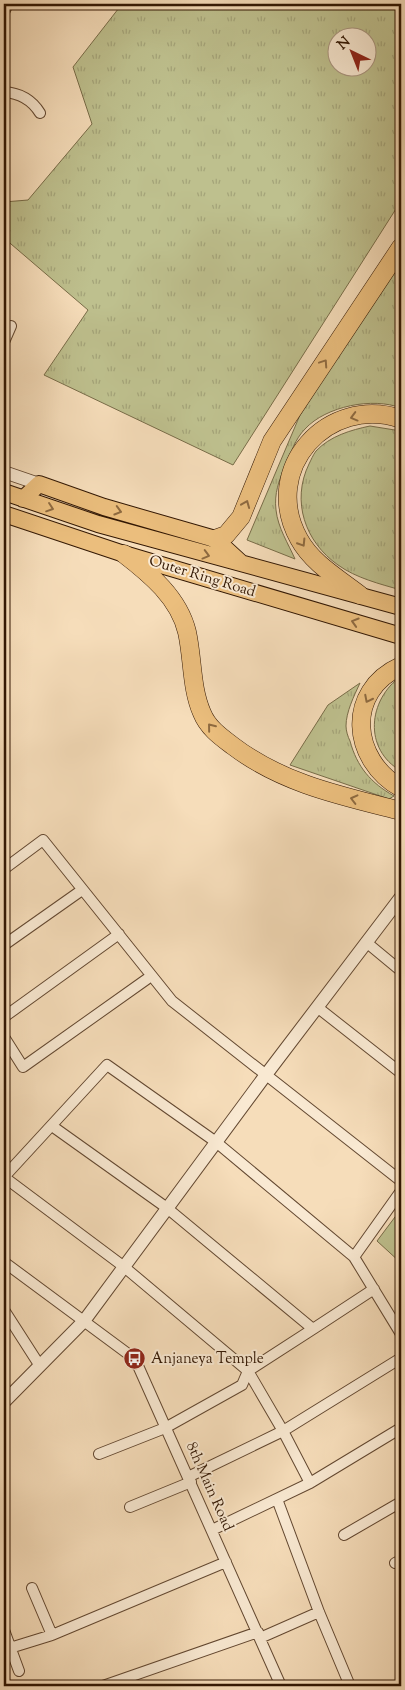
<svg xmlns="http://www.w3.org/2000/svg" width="405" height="1690" font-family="'Sorts Mill Goudy',serif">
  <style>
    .grass { fill: url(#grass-tufts); stroke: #786c48; fill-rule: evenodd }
    .pitch { fill: #bec08e; stroke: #786c48 }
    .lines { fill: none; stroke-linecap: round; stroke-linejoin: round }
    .minor-casing { stroke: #634831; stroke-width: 12 }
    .tertiary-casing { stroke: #634831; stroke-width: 14 }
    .trunk-casing { stroke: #321703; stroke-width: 18 }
    .motorway-casing { stroke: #321703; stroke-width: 19 }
    .minor { stroke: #f9e9d2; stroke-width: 10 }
    .tertiary { stroke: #f9e9d2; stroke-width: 12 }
    .trunk { stroke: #ebbe7d; stroke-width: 16 }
    .motorway { stroke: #ebbe7d; stroke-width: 18 }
    .oneway { stroke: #8e6a40 }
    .labels { text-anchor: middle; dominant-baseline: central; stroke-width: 4; stroke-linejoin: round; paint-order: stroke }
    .street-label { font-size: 15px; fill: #321703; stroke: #f9e9d2 }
    .poi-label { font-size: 15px; fill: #321703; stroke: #f9e9d2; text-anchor: start }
  </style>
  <defs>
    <pattern id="grass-tufts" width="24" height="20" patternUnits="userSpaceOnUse" patternTransform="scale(1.25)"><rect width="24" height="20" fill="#bec08e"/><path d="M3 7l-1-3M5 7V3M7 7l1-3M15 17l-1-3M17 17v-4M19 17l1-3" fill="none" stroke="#a4a479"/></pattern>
  </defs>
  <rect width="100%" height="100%" fill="#f6ddba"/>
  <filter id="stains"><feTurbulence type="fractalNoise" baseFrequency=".004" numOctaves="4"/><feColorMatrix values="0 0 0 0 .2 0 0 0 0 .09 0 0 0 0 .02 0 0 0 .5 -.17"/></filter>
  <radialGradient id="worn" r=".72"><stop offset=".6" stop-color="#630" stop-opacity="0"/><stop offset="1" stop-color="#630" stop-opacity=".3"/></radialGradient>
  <path class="grass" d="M122,4H401V201L233,465L44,375L88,310L4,238V202L28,200L92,124L73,67ZM338,38H368V68H338Z
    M401,259V408C373,397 326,406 305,429C295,439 291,453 285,466C279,481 274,493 276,510C278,528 288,543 295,559L247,540L300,415Z
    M370,426L401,431V590C380,584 356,578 338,565C305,542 291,501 309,464C311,460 313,455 316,451C330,436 351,430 370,426Z
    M401,676V771C363,749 368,700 401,676Z
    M360,683C354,696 346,712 346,726C346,731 348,737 350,741C357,767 371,783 394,796L389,799L290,765L328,705Z"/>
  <path class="pitch" d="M401,1209V1263L377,1241Z"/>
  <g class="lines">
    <defs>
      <path id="minor" d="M4,12L8,4
        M4,92C19,93 32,100 40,113
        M4,342L11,326
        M4,869L43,840L172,1001L401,1181
        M366,942L401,971
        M4,945L82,890
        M317,1007L401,1073
        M4,1017L119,934
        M4,1037L23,1067L147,979
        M4,1177L123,1266L248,1371L313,1329L167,1208L52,1126
        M4,1177L107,1065L216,1142L354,1257L401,1191
        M354,1257L401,1334
        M4,1262L135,1359L281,1686
        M4,1310L40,1366
        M313,1329L374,1289
        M248,1371L283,1431L310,1483
        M99,1454L165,1428L242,1385L248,1371
        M188,1477L283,1431L401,1358
        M277,1499L319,1612L350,1686
        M130,1507L191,1482
        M212,1530L310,1483L401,1428
        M344,1535L401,1502
        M395,1563L401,1560
        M32,1588L52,1635
        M4,1630L19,1671
        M260,1638L319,1612
        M10,1648L52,1635L226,1562
        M103,1686L258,1632"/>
      <path id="tertiary" d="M4,472L39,484
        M4,1402L84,1321L265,1076L401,897"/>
      <path id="trunk" d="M4,492L98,524L401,607
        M23,499L39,484L104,507L215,539L240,562
        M4,514L124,554L401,636"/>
      <path id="motorway" d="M215,539L226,535L241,517L272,441L401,247
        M124,554C150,574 179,598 187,632C193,659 191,688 202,713C208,728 221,737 233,746C283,784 342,796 401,811
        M360,595C338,578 312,563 299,539C260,469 328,394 401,419
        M401,666C345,691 351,760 401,788"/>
    </defs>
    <use href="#minor" class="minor-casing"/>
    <use href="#tertiary" class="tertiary-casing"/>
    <use href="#trunk" class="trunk-casing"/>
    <use href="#motorway" class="motorway-casing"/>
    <use href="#minor" class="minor"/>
    <use href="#tertiary" class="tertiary"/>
    <use href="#trunk" class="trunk"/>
    <use href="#motorway" class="motorway"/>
  </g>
  <defs><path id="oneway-chevron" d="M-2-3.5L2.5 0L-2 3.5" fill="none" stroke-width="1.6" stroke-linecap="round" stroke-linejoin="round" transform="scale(1.25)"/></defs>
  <g class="oneway">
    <use href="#oneway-chevron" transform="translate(324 363) rotate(-56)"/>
    <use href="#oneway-chevron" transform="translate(354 417) rotate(165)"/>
    <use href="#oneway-chevron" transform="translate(246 504) rotate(-68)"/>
    <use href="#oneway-chevron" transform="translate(50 508) rotate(19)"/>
    <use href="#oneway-chevron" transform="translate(118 511) rotate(16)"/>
    <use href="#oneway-chevron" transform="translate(302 543) rotate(58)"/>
    <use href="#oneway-chevron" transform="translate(206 555) rotate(15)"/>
    <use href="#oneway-chevron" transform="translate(355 622) rotate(-163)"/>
    <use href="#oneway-chevron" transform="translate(368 699) rotate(117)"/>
    <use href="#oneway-chevron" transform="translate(211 727) rotate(-129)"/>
    <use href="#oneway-chevron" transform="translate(354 799) rotate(-166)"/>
  </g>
  <defs>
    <symbol id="bus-disc" viewBox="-11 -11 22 22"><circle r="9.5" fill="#8f2418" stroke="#f9e9d2"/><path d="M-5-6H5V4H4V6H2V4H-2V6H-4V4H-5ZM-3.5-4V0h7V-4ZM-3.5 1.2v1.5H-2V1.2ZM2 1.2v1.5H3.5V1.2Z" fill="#fff"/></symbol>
  </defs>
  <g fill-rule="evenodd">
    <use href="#bus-disc" x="122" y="1346" width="25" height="25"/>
  </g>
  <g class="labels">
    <g class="street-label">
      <text transform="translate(202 577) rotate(17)">Outer Ring Road</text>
      <text transform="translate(209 1487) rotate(66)">8th Main Road</text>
    </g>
    <g class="poi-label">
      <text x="151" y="1359">Anjaneya Temple</text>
    </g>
  </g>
  <rect width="405" height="1690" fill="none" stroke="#f6ddba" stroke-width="20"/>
  <rect x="5" y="5" width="395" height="1680" fill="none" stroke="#321703" stroke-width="2.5"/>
  <rect x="10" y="10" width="385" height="1670" fill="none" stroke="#321703"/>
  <g transform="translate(352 52) rotate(317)"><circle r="24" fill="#f9e9d2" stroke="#a9957f"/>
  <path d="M0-4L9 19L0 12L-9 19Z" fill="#8f2418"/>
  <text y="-8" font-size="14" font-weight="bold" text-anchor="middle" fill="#321703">N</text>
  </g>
  <rect width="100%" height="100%" filter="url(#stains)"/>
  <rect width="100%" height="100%" fill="url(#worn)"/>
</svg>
